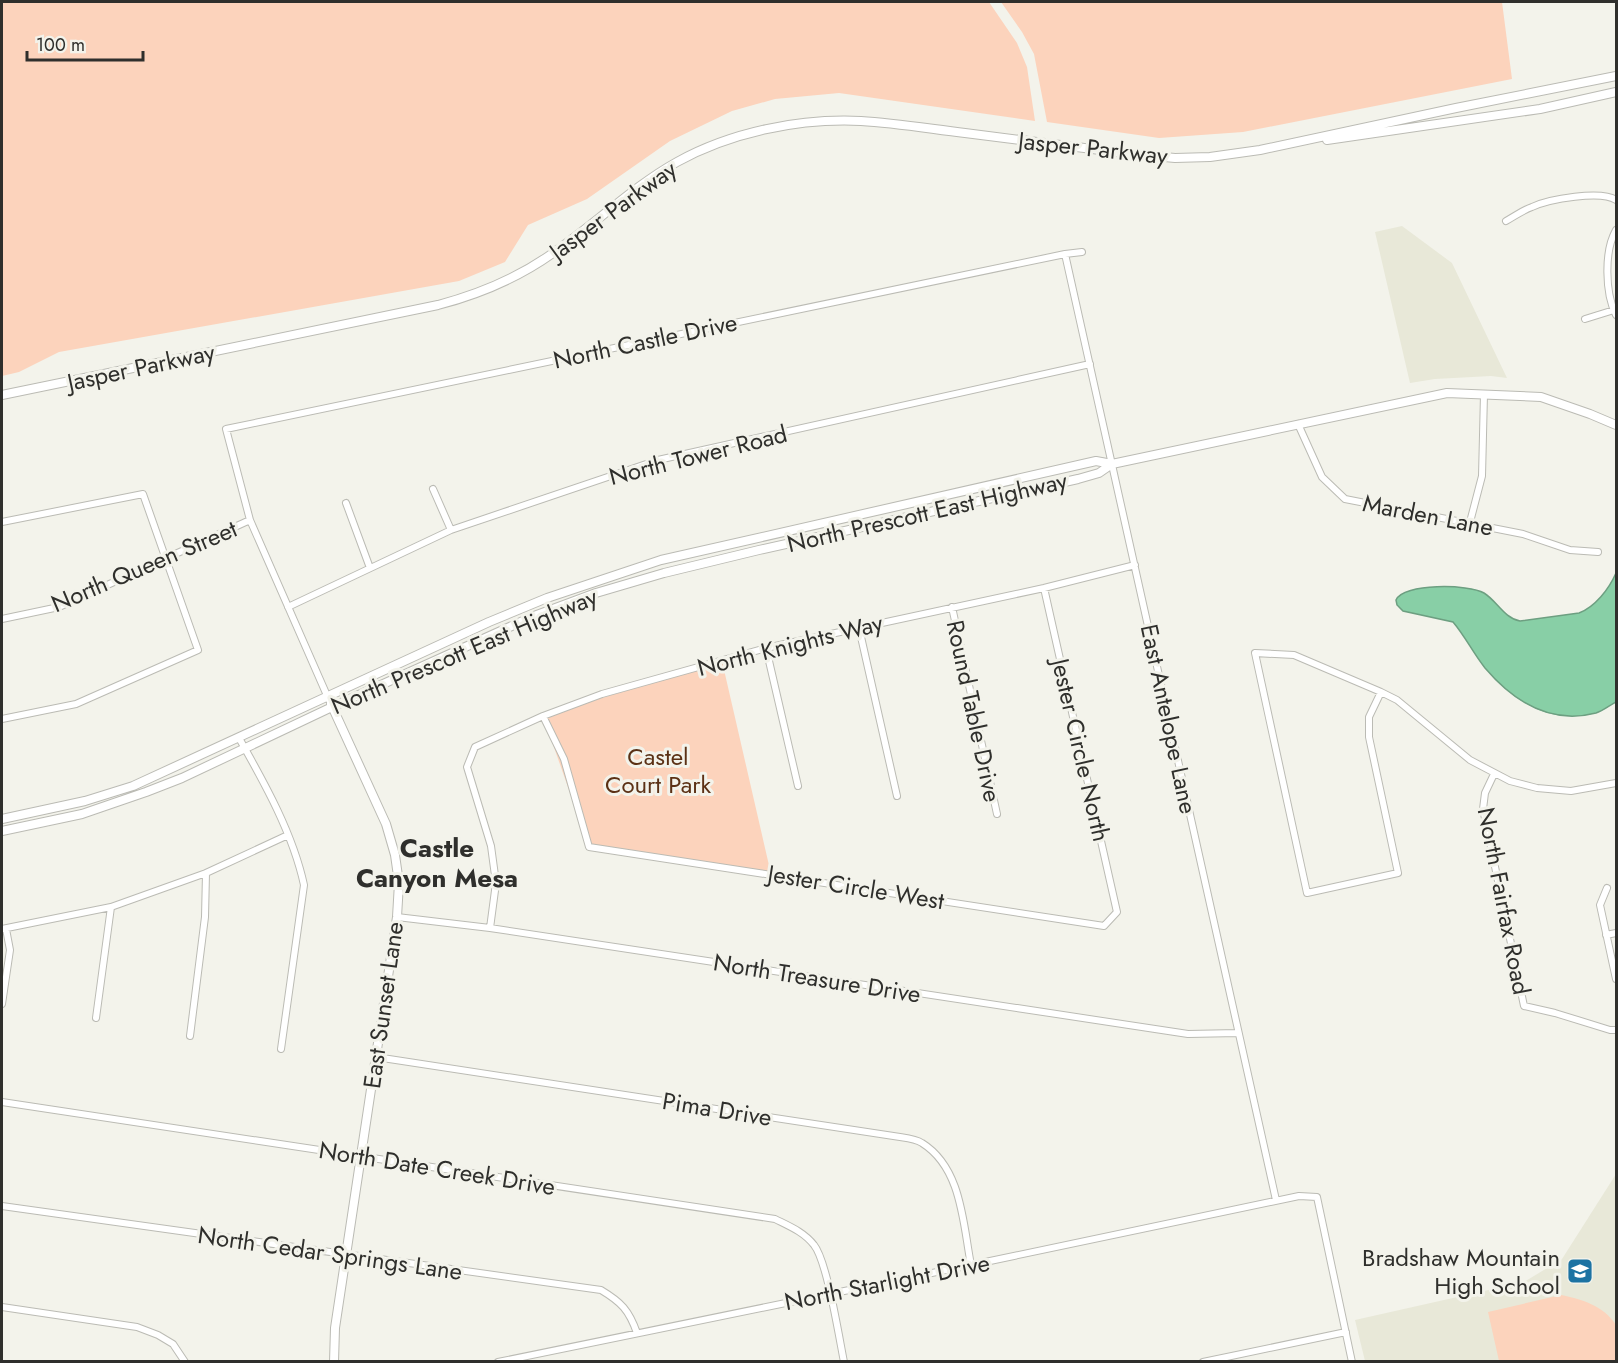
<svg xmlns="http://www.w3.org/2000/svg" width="1618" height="1363" font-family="Jost,sans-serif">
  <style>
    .built { fill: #e8e8d8 }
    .green { fill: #fcd3bc }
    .water { fill: #88cfa6; stroke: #6d9f81; stroke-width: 1.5 }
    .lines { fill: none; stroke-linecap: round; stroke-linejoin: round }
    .street-casing { stroke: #bbbbb4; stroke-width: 8 }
    .secondary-casing { stroke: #bbbbb4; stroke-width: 10 }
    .street { stroke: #fff; stroke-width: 6 }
    .secondary { stroke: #fff; stroke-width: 8 }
    .labels { text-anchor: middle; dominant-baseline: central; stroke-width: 6; stroke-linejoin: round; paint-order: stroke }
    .street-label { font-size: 24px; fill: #2f2f2c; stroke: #f3f3eb }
    .park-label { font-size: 24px; fill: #5b3115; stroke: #f3f3eb }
    .poi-label { font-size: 24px; fill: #2f2f2c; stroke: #f3f3eb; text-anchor: end }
    .neighbourhood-label { font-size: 26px; font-weight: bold; fill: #2f2f2c; stroke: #f3f3eb }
  </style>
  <rect width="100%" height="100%" fill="#f3f3eb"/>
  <path class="built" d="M1402,226L1452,263L1507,378L1491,376L1435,379L1410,383L1375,232Z
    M1616,1174V1361H1365L1355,1320L1524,1282L1562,1259Z"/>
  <path class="green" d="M2,2H989L1017,43L1027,67L1035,121L839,93L775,99L732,111L670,141L587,199L528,225L505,262L459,281L59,352L19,372L2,376Z
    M1001,2H1502L1512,79L1243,132L1159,138L1047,122L1034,54L1022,32Z
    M722,661L771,874L589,847L543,716Z
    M1561,1295C1582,1299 1604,1306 1616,1325V1361H1499L1488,1312Z"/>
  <path class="water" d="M1616,573V702C1610,705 1603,711 1596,713C1550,725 1514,702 1485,668C1473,653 1465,636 1453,622L1403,611L1397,605L1396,600C1403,583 1469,584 1484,593C1497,601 1504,618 1520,621L1579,613C1595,607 1609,589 1616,573Z"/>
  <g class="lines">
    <defs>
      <path id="street" d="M1506,221C1515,216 1523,210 1532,207C1549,199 1601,190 1616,200
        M1616,230C1604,251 1605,293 1616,315
        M1082,252L1065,254L1276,1200
        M1585,319L1614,310
        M1298,424L1322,477L1345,499L1523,534L1570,550L1598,552
        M433,489L451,530
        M346,503L370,568
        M2,522L143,494L198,650L76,704L2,719
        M1470,522L1482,476L1484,394
        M288,607L451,530L658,460L1090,364
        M952,607L997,814
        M2,619L59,607L250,520
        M859,628L897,796
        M766,648L798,786
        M1381,692L1369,717V737L1398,873L1307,893L1255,653L1294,655L1381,692L1397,700L1470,760L1510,781L1537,788L1571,791L1616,783
        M329,700L250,520L226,429L1065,254
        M543,716L564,759L589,847L1104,926L1117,912L1044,588
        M239,738C265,784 293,834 304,885L281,1049
        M1494,774L1485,793L1483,809L1524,1006L1555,1013L1610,1030H1616
        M1607,888L1600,905L1616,979
        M397,917L490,928L1188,1034L1238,1033
        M490,928L496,883L491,846L467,767L475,747L543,716L602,694L766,648L1044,588L1135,565
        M2,929L111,907L206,873L288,835
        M1606,935L1616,933
        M2,1004L10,950L6,929
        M96,1018L111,907
        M190,1036L205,917L206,873
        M376,1057L900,1137C907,1138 916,1139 922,1143C962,1168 963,1224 971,1265
        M2,1102L775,1219C789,1226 804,1232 814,1245C827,1261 839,1337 844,1362
        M2,1206L601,1290C621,1302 629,1310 637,1333
        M2,1307L137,1327L158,1335L173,1344L185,1362
        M498,1362L971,1265L1299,1196L1317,1197L1352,1362
        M1203,1362L1346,1332"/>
      <path id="secondary" d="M1327,140L1540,109L1616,92
        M2,395L438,305C480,294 518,278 553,253C596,224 632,187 677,162C731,132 800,118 861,121C896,123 931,129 965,133C1021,140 1076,147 1132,154L1175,158L1210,157L1260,150L1456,108L1616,76
        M331,704L386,824L395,855L399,883L397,917L335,1328L334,1362
        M2,819L85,801L133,786L489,622L547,598L661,560L1096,461L1112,464L1447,393L1541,397L1590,414L1616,425
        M2,831L82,814L146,792L182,778L332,707L534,616L596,593L664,573L759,550L1078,479L1099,473L1112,464"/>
    </defs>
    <use href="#street" class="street-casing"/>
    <use href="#secondary" class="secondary-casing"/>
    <use href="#street" class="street"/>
    <use href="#secondary" class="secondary"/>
  </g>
  <defs>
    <symbol id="school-square" viewBox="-11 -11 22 22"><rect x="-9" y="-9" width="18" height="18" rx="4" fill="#1d73a3" stroke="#f3f3eb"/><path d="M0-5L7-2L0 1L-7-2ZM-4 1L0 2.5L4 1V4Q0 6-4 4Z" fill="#fff"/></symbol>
  </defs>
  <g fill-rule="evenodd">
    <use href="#school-square" x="1565" y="1256" width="30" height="30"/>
  </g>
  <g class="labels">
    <g class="street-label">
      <text transform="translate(1093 148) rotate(6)">Jasper Parkway</text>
      <text transform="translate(613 210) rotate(-36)">Jasper Parkway</text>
      <text transform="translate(645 341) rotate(-12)">North Castle Drive</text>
      <text transform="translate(141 367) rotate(-12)">Jasper Parkway</text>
      <text transform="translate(698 455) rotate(-14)">North Tower Road</text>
      <text transform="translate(927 512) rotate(-13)">North Prescott East Highway</text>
      <text transform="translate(1428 515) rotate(11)">Marden Lane</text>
      <text transform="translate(144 566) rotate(-23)">North Queen Street</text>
      <text transform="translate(790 645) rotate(-14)">North Knights Way</text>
      <text transform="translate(464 651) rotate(-23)">North Prescott East Highway</text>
      <text transform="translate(974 711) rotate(78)">Round Table Drive</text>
      <text transform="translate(1169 719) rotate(78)">East Antelope Lane</text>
      <text transform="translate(1081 750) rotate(77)">Jester Circle North</text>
      <text transform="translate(856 887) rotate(9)">Jester Circle West</text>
      <text transform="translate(1504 901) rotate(79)">North Fairfax Road</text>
      <text transform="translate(817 978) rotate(9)">North Treasure Drive</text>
      <text transform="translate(383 1005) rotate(-82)">East Sunset Lane</text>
      <text transform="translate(717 1109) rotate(9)">Pima Drive</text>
      <text transform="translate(437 1168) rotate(9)">North Date Creek Drive</text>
      <text transform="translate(330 1253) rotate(8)">North Cedar Springs Lane</text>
      <text transform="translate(887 1282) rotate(-11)">North Starlight Drive</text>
    </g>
    <g class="park-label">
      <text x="658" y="756">Castel<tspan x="658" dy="28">Court Park</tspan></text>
    </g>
    <g class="poi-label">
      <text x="1560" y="1257">Bradshaw Mountain<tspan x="1560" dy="28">High School</tspan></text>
    </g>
    <g class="neighbourhood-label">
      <text x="437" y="848">Castle<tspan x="437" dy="30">Canyon Mesa</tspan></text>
    </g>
  </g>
  <rect width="1618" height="1363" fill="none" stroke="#2f2f2c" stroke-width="6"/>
  <path d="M27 51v9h116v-9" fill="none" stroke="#2f2f2c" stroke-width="3"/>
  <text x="36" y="51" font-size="18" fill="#2f2f2c" stroke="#f3f3eb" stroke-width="4.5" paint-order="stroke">100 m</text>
</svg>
